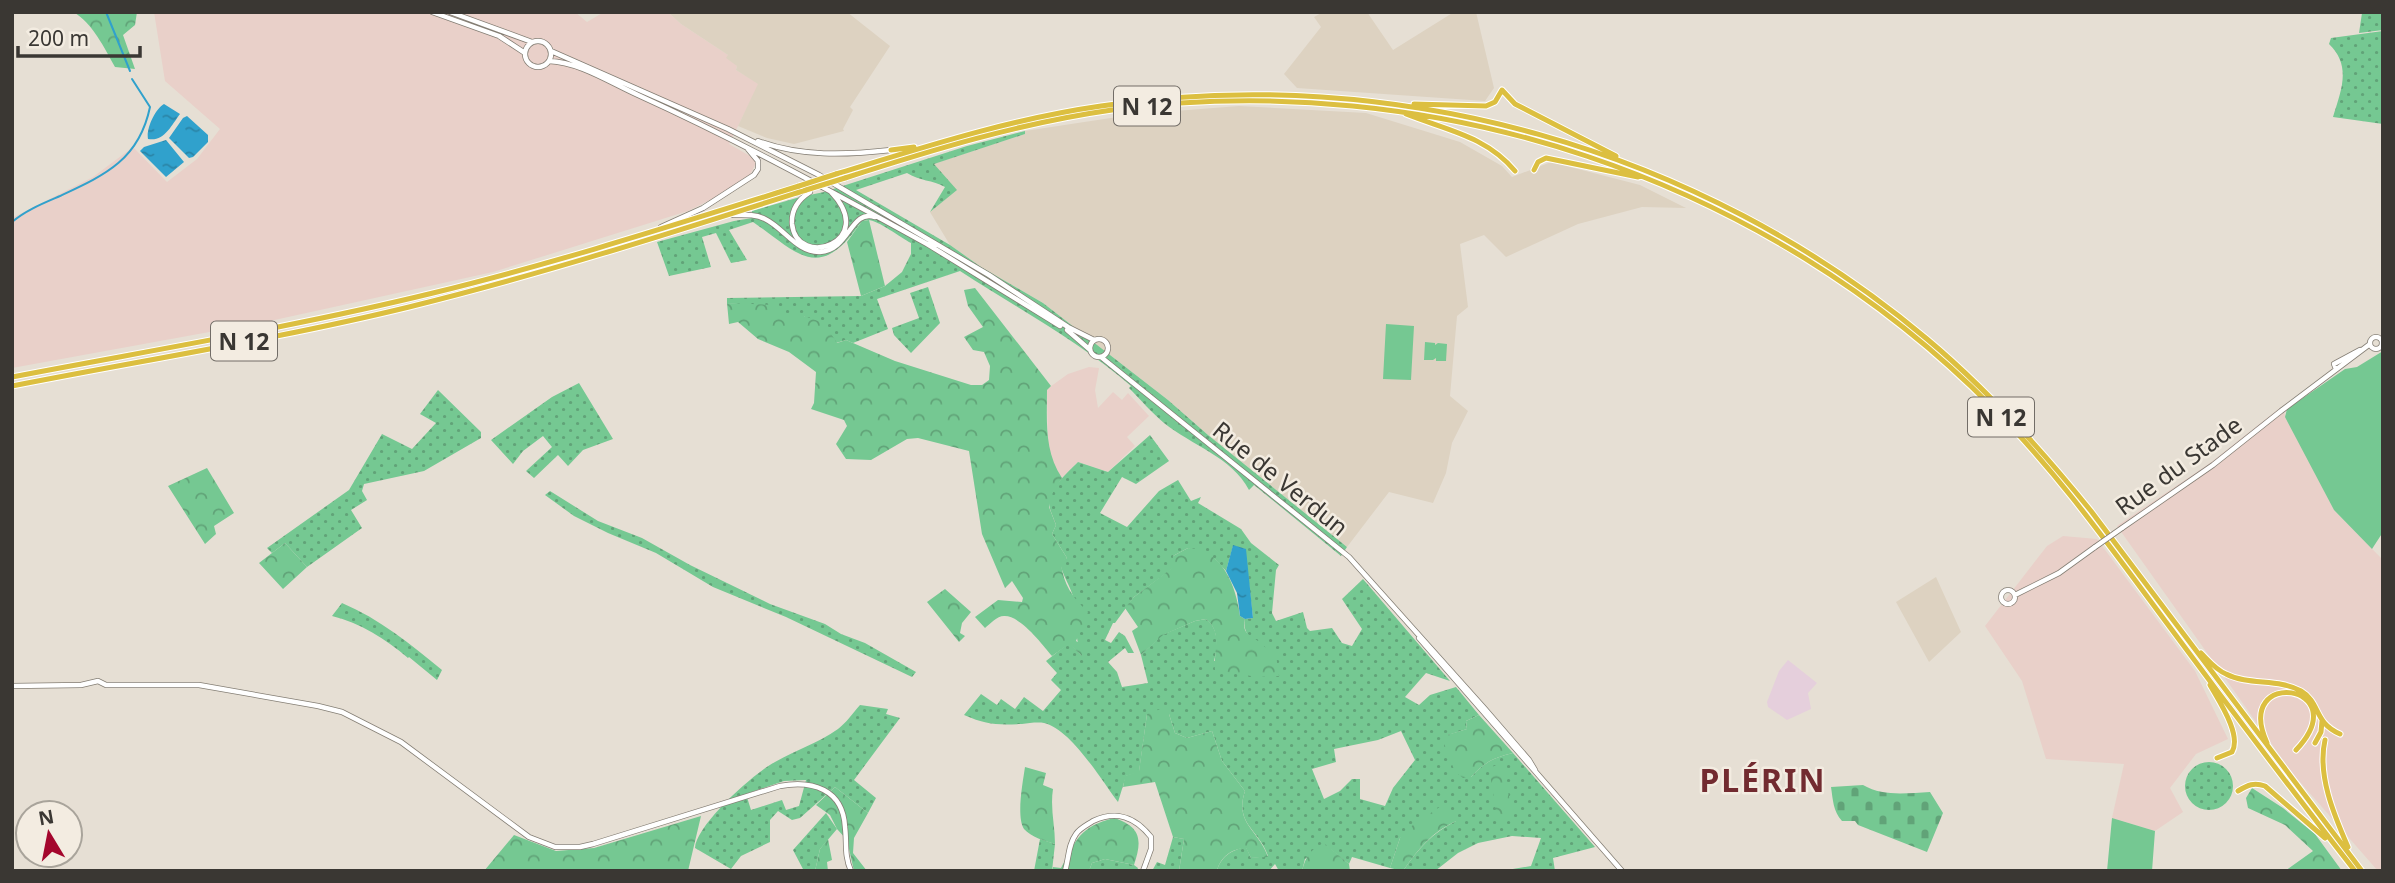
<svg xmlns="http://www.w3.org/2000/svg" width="2395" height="883" font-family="'Noto Sans',sans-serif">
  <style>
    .commercial { fill: #e9d0c9 }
    .built { fill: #ddd2c1 }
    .education { fill: #e5cfdc }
    .grass { fill: url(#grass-dots); fill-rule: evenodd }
    .forest { fill: url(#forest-crowns) }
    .cemetery { fill: url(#cemetery-stones) }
    .park { fill: #75c892 }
    .water { fill: url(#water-ripples) }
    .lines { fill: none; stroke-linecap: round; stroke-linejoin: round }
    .stream { stroke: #30a1cc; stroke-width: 2 }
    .secondary-casing { stroke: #847e74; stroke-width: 6 }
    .trunk-casing { stroke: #fff; stroke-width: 7 }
    .secondary { stroke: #fff; stroke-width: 4.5 }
    .trunk { stroke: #dcbf40; stroke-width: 5 }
    .secondary-bridge-casing { stroke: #847e74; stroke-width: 6; stroke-linecap: butt }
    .trunk-bridge-casing { stroke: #fff; stroke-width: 7; stroke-linecap: butt }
    .secondary-bridge { stroke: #fff; stroke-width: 4.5 }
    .trunk-bridge { stroke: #dcbf40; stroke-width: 5 }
    .labels { text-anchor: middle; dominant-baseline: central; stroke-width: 5; stroke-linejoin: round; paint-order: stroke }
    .shield { fill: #f3ece1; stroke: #726d67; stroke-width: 2 }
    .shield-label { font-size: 23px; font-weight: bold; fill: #3a3733 }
    .street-label { font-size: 24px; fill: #3a3733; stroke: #f3ece1 }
    .district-label { font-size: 32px; font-weight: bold; letter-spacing: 2px; fill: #722b30; stroke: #f3ece1 }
  </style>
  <defs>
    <pattern id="grass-dots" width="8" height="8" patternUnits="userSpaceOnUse" patternTransform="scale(1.75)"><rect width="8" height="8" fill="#75c892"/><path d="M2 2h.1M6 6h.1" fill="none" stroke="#61a378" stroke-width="1.8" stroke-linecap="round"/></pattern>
    <pattern id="forest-crowns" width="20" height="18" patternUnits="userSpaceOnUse" patternTransform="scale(1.75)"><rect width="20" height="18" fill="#75c892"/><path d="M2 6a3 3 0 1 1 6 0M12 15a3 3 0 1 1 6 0" fill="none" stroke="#61a378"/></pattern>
    <pattern id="cemetery-stones" width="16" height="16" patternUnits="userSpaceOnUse" patternTransform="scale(1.75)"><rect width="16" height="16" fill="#75c892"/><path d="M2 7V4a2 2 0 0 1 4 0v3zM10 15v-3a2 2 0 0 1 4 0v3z" fill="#61a378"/></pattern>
    <pattern id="water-ripples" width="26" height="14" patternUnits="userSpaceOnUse" patternTransform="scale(1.75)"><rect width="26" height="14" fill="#30a1cc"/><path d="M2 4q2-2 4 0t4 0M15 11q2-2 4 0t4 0" fill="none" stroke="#2a84a6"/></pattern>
  </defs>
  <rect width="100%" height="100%" fill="#e6dfd4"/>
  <path class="commercial" d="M154,12H404L410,14L413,12H575L587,22L604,12H668L681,24L728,55L737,66L736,70L759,84L729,144L750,156L755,160V165L750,175L722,194L688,211L493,272L270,321L12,368V218L93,177L133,147L167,182L197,159L220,129L165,81Z
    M1089,367L1099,368L1095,390L1098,408L1113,392L1122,400L1128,393L1149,416L1127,437L1135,446L1108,472L1078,462L1062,478L1054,466L1048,448L1047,389L1068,374Z
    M2281,407L2334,510L2383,560V871H2378L2293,774L2117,526L2210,463Z
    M2063,536L2097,539L2195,671L2228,739L2196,754L2170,788L2183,812L2155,831L2112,818L2124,764L2046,759L2022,681L1985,626L2047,546Z"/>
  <path class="built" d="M668,12H847L890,46L850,107L853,110L843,129L844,131L794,144L767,138L738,126L758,84L736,70L737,66L726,58L728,55L681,24Z
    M1323,12H1367L1393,50L1454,12H1476L1494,88L1485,101L1297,88L1284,74L1321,27L1314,17Z
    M1239,106L1366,113L1460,142L1502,166L1512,177L1551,162L1640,185L1686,208L1642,207L1578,224L1506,257L1484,235L1460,244L1468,307L1457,316L1450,396L1468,411L1452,443L1446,473L1433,503L1389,492L1347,547L1208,435L1168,400L1043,303L981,267L950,245L930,212L956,190L933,164L1025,134V131L1137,114Z
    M1936,577L1961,632L1929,662L1896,602Z"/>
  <path class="education" d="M1788,660L1817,683L1808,693L1811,709L1787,720L1768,707L1767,702L1779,671Z"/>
  <path class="grass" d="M2383,12V30L2359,33L2362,13Z
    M2383,31V124L2333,117C2341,91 2352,66 2329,44L2331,38Z
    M1025,131V134L934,164L957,190L930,212L945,187C933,180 919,181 907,173L856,190L950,245L981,267L1043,303L1168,400L1208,435L1347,547L1341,556L1254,485L1249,490C1232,457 1191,445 1164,423C1152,413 1140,399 1129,388L1131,386C1079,341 1017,308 960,271L877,299L888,329L853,343L846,340L836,343L804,316H778L747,305L727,303V298L861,296L885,286L902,272L911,254V243C901,238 878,220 868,220C861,220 859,225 856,229C817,283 793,249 753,222L729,230L747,260L731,263L716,233L702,237L711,267L669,276L657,242L734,221L752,218V211L800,197L824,192L967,146Z
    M928,287L940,323L911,353L894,335L892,328L919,318L910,293Z
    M579,383L613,439L583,450L568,466L558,455L534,478L526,471L552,447L543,436L523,451L513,464L491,440L552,397Z
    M438,390L481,432V438L424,471L364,484L362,491L367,500L351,510L362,528L307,567L285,543L272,553L267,548L349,490L382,434L412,449L436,423L420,414Z
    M1150,435L1169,461L1136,484L1122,477L1100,513L1127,527L1159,491L1178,480L1191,501L1201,497L1198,503L1241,529L1251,543L1279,565L1276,570L1272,613L1276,621L1303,612L1307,628L1310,631L1332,628L1342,643L1352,646L1362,629L1342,599L1363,579L1450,681L1426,673L1405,697L1419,705L1430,695L1456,687L1479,715L1466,721L1467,729L1448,735L1471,777C1483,763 1495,757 1513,753L1595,847L1553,858L1555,871H1501L1531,866L1541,838L1512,836L1478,843L1458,853L1435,871H1403C1418,849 1432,833 1456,821L1400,838L1390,868L1352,857L1349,864L1324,844L1305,859L1302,871H1279L1275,864L1269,871H1217C1220,857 1233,849 1246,847L1251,858L1268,856C1259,829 1234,824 1245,791L1222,761L1212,731L1187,738L1175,733L1169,714H1147L1139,772L1126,776L1118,802C1102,781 1071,729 1044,723C1038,722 1029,723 1022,724C997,725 987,725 964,715L981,694L997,705L1001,699L1015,709L1024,697L1043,711L1061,690L1051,680L1057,673L1046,661L1069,643L1082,656C1073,634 1078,620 1074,600C1071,586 1063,578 1060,562L1067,558L1052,534L1056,525C1054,519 1052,515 1050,509C1045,492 1067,473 1078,462L1108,472ZM1233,546L1245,549L1253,618L1245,619C1242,635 1254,641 1265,650L1214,661C1218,647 1219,628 1206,619L1195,621L1162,635L1141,655L1148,683L1122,687L1117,672L1108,662L1125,648L1128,653H1134L1125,636L1119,632L1111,643L1105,640L1113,623H1115L1134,597L1173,568V556L1188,548L1215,559L1226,571ZM1401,731L1415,760L1393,788L1385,806L1360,799V779H1352L1340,791L1324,799L1312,769L1336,762L1334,749L1378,740Z
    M550,491L598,521L642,538L690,565L770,604L825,624L841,634L865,643L916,672L912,677L786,617L713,587L656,553L608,533L574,516L545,495Z
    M342,603C380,619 410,644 442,670L437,680L409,657L408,658C386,639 360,623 332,616Z
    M860,705L888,709L886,714L900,718L854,780L876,798L868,813L835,787L800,818L792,820L778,811L770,820V842L741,856L731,869L695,848C696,825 754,773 775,762C796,750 818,743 838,729C846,723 853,713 860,705ZM806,780L799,806L786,810L782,800L751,810L746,794L784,781Z
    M2185 786a24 24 0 1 1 48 0a24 24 0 1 1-48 0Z
    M826,813L837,829L820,849L815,871H804L793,850Z
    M1173,837L1184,839L1179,871H1152L1157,862L1165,865Z
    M1040,839L1055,844L1052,871H1034Z
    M1105,859L1134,865L1138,868L1137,871H1089L1092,863Z"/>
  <path class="forest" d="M73,12H137L135,25L123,35L135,69L115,67C105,49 92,22 73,12Z
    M869,220L885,286L861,296L847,242L862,221Z
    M975,288L1051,386L1047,390C1047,421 1044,451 1062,478L1053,492L1049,507L1056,525L1052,534L1067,558L1061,563C1063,584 1073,598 1088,612L1076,641L1085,646L1082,656L1069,644L1052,656C1042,644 1020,615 1004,616C997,616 990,624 985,628L975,617L998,600L1022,602L1023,598L1012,581L1005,588L982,534L969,451L918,438L907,439L871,460L846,459L836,444L847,426L844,420L811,409L814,403L816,372L789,352L758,339L738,322L729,324L727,303L774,305L779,316H804L824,323L837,343L846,340L895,361L971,385H982L989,380L990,366L984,352L973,350L964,337L983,327L968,306L964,290Z
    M207,468L234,513L214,526L216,534L205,544L168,486Z
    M285,543L307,567L283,589L259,563Z
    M1188,548C1223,550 1236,586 1240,616L1245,619C1242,633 1248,634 1258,641C1265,646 1266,650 1276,655L1279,676L1257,677L1215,670C1213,653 1223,632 1206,619L1195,621L1163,635L1141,655L1132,631L1138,627L1125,608L1134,597L1172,568L1173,556Z
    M945,589L971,612L962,623L960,633L965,636L959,642L927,602Z
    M1163,708L1169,714L1175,733L1187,738L1212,731L1222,761L1245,791C1234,824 1259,830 1268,857L1251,858L1246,848C1233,848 1220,857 1217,871H1179L1184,839L1173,837L1155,782L1123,787L1125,776L1139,771L1147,714Z
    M1479,715L1513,753C1495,757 1483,763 1471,777L1463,778L1455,772L1443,741L1447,735L1467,729L1466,721Z
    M1502,763L1514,820L1498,823L1489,768Z
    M1025,767L1046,773L1043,785L1053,789C1050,808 1055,825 1055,844C1045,841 1031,837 1024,829C1016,817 1023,781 1025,767Z
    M835,787L868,813L854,838L853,853L867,871H854L847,840L837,829L830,815L816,805Z
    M2252,788L2283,808L2315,834L2342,871H2285L2313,851L2285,825L2248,808L2246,798Z
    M1444,804L1456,821C1432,832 1418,849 1403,871L1390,868L1400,838L1413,825Z
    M701,816L688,871H484L514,835L556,851L594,848Z
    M1114,818C1142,827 1142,841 1134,865L1105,859L1092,863L1089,871H1052L1053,867L1061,868C1077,839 1079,827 1114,818Z
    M828,839L832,860L827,862L828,871H815L820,849Z
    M1324,843L1349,864L1350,871H1302C1306,856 1310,850 1324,843Z"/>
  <path class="cemetery" d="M1863,785C1884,797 1907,793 1930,792L1943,813L1927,852L1858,825L1855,821H1842C1833,811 1833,800 1831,787Z"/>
  <path class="park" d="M1386,324L1414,326L1411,380L1383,379Z
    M1425,342L1435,343V345L1438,343L1447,344L1446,361H1436V358L1433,360H1424Z
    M2383,351V532L2372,549L2334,510L2285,417L2287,409L2345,369L2357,367Z
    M2112,818L2155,831L2152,871H2107Z"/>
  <path class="water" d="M164,104L180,114C171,126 164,142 148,139C146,129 155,109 164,104Z
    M187,116L208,135V142L193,157L189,158L169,138L183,118Z
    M166,140L184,162L166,177L140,151L144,147Z
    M1233,545L1246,549L1253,618L1245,619L1240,616L1237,593L1226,571Z"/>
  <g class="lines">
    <path class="stream" d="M106,12L130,71
      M12,222C26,210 44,203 60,196C105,175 139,160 150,107L132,79"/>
    <defs>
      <path id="secondary" d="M432,12L499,36L525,53
        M450,12L532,42
        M525 54a13 13 0 1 1 26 0a13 13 0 1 1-26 0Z
        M551,51L728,129L819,175L989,275L1068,327L1094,340
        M549,61C579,62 611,83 638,95C737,140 831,191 927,244L935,245
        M758,141C801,157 846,155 891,150
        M810,192C799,199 791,209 792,224C797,270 879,242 831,192
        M733,215C744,215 755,214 765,219C784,228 797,253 820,252C850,250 850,209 875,217
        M661,227L703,208L754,175L758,169V161L748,149
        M927,244L1060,326
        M1067,330L1089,349
        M2370 343a6 6 0 1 1 12 0a6 6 0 1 1-12 0Z
        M1090 348a9 9 0 1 1 18 0a9 9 0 1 1-18 0Z
        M1101,357L1349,557L1485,709L1529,760L1535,770
        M2336,369L2334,364L2360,350
        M2122,528L2213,465L2281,411L2370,344
        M2001 597a7 7 0 1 1 14 0a7 7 0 1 1-14 0Z
        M2015,595L2059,573L2095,547
        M1419,638L1622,871
        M12,686L81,685L98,681L106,685H199L318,706L342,712L401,742L529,837L555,847H580L593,844L780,786C812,780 843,789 845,827C847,843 844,855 851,871
        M1065,871C1069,858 1068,845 1076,834C1080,828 1087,825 1093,821C1117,810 1135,817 1151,837V849L1143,871"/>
      <path id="trunk" d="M1414,104L1486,106L1495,102L1502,90L1515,104L1616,156
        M1406,114C1446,130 1486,136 1515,171
        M891,150L914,147
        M1534,170L1538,162L1546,158L1638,177
        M836,174C924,147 1010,119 1101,106C1394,62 1700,148 1927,339C1988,390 2041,449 2091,511L2362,871
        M845,178C932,150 1020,123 1112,110C1432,67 1765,177 1993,408C2058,473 2111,548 2166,622C2228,706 2291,789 2355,871
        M12,377C153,350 294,327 433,293C556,263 677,224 799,186
        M12,386C144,360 278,339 409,307C543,274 674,232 806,190
        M2201,653C2209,661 2216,670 2226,674C2249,686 2278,678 2301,691C2321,703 2313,722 2340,734
        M2210,685C2219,701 2242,735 2232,752L2217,758
        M2325,740C2317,775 2334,815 2348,847
        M2267,743C2232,666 2358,684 2296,750
        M2315,743L2321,732L2322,721
        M2238,791C2248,785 2254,782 2265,786L2325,838"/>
    </defs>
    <use href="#secondary" class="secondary-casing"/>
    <use href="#trunk" class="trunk-casing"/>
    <use href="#secondary" class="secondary"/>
    <use href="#trunk" class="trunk"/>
    <defs>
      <path id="secondary-bridge" d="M2095,547L2122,528"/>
      <path id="trunk-bridge" d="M799,186L836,174
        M806,190L845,178"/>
    </defs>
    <use href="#secondary-bridge" class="secondary-bridge-casing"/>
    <use href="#trunk-bridge" class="trunk-bridge-casing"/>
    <use href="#secondary-bridge" class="secondary-bridge"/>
    <use href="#trunk-bridge" class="trunk-bridge"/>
  </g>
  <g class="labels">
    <g class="shield">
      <rect x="1114" y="86.5" width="66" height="39" rx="5"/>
      <rect x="211" y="321.5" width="66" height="39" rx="5"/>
      <rect x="1968" y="397.5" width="66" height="39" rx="5"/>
    </g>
    <g class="shield-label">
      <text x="1147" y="106">N 12</text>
      <text x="244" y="341">N 12</text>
      <text x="2001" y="417">N 12</text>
    </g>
    <g class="street-label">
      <text transform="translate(2178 465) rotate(-36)">Rue du Stade</text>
      <text transform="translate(1281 478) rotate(39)">Rue de Verdun</text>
    </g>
    <g class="district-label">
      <text x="1763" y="779">PLÉRIN</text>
    </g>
  </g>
  <rect width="2395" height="883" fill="none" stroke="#3a3733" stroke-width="28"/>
  <g transform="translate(49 834) rotate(350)"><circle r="33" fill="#f3ece1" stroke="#a9a49b" stroke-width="2"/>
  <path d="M0-5L12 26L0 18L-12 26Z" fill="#a4062d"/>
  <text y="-10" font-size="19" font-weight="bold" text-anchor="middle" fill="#3a3733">N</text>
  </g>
  <path d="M18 46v10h122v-10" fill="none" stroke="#3a3733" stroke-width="3.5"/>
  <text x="28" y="46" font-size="21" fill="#3a3733" stroke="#f3ece1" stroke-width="5" paint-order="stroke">200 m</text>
</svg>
